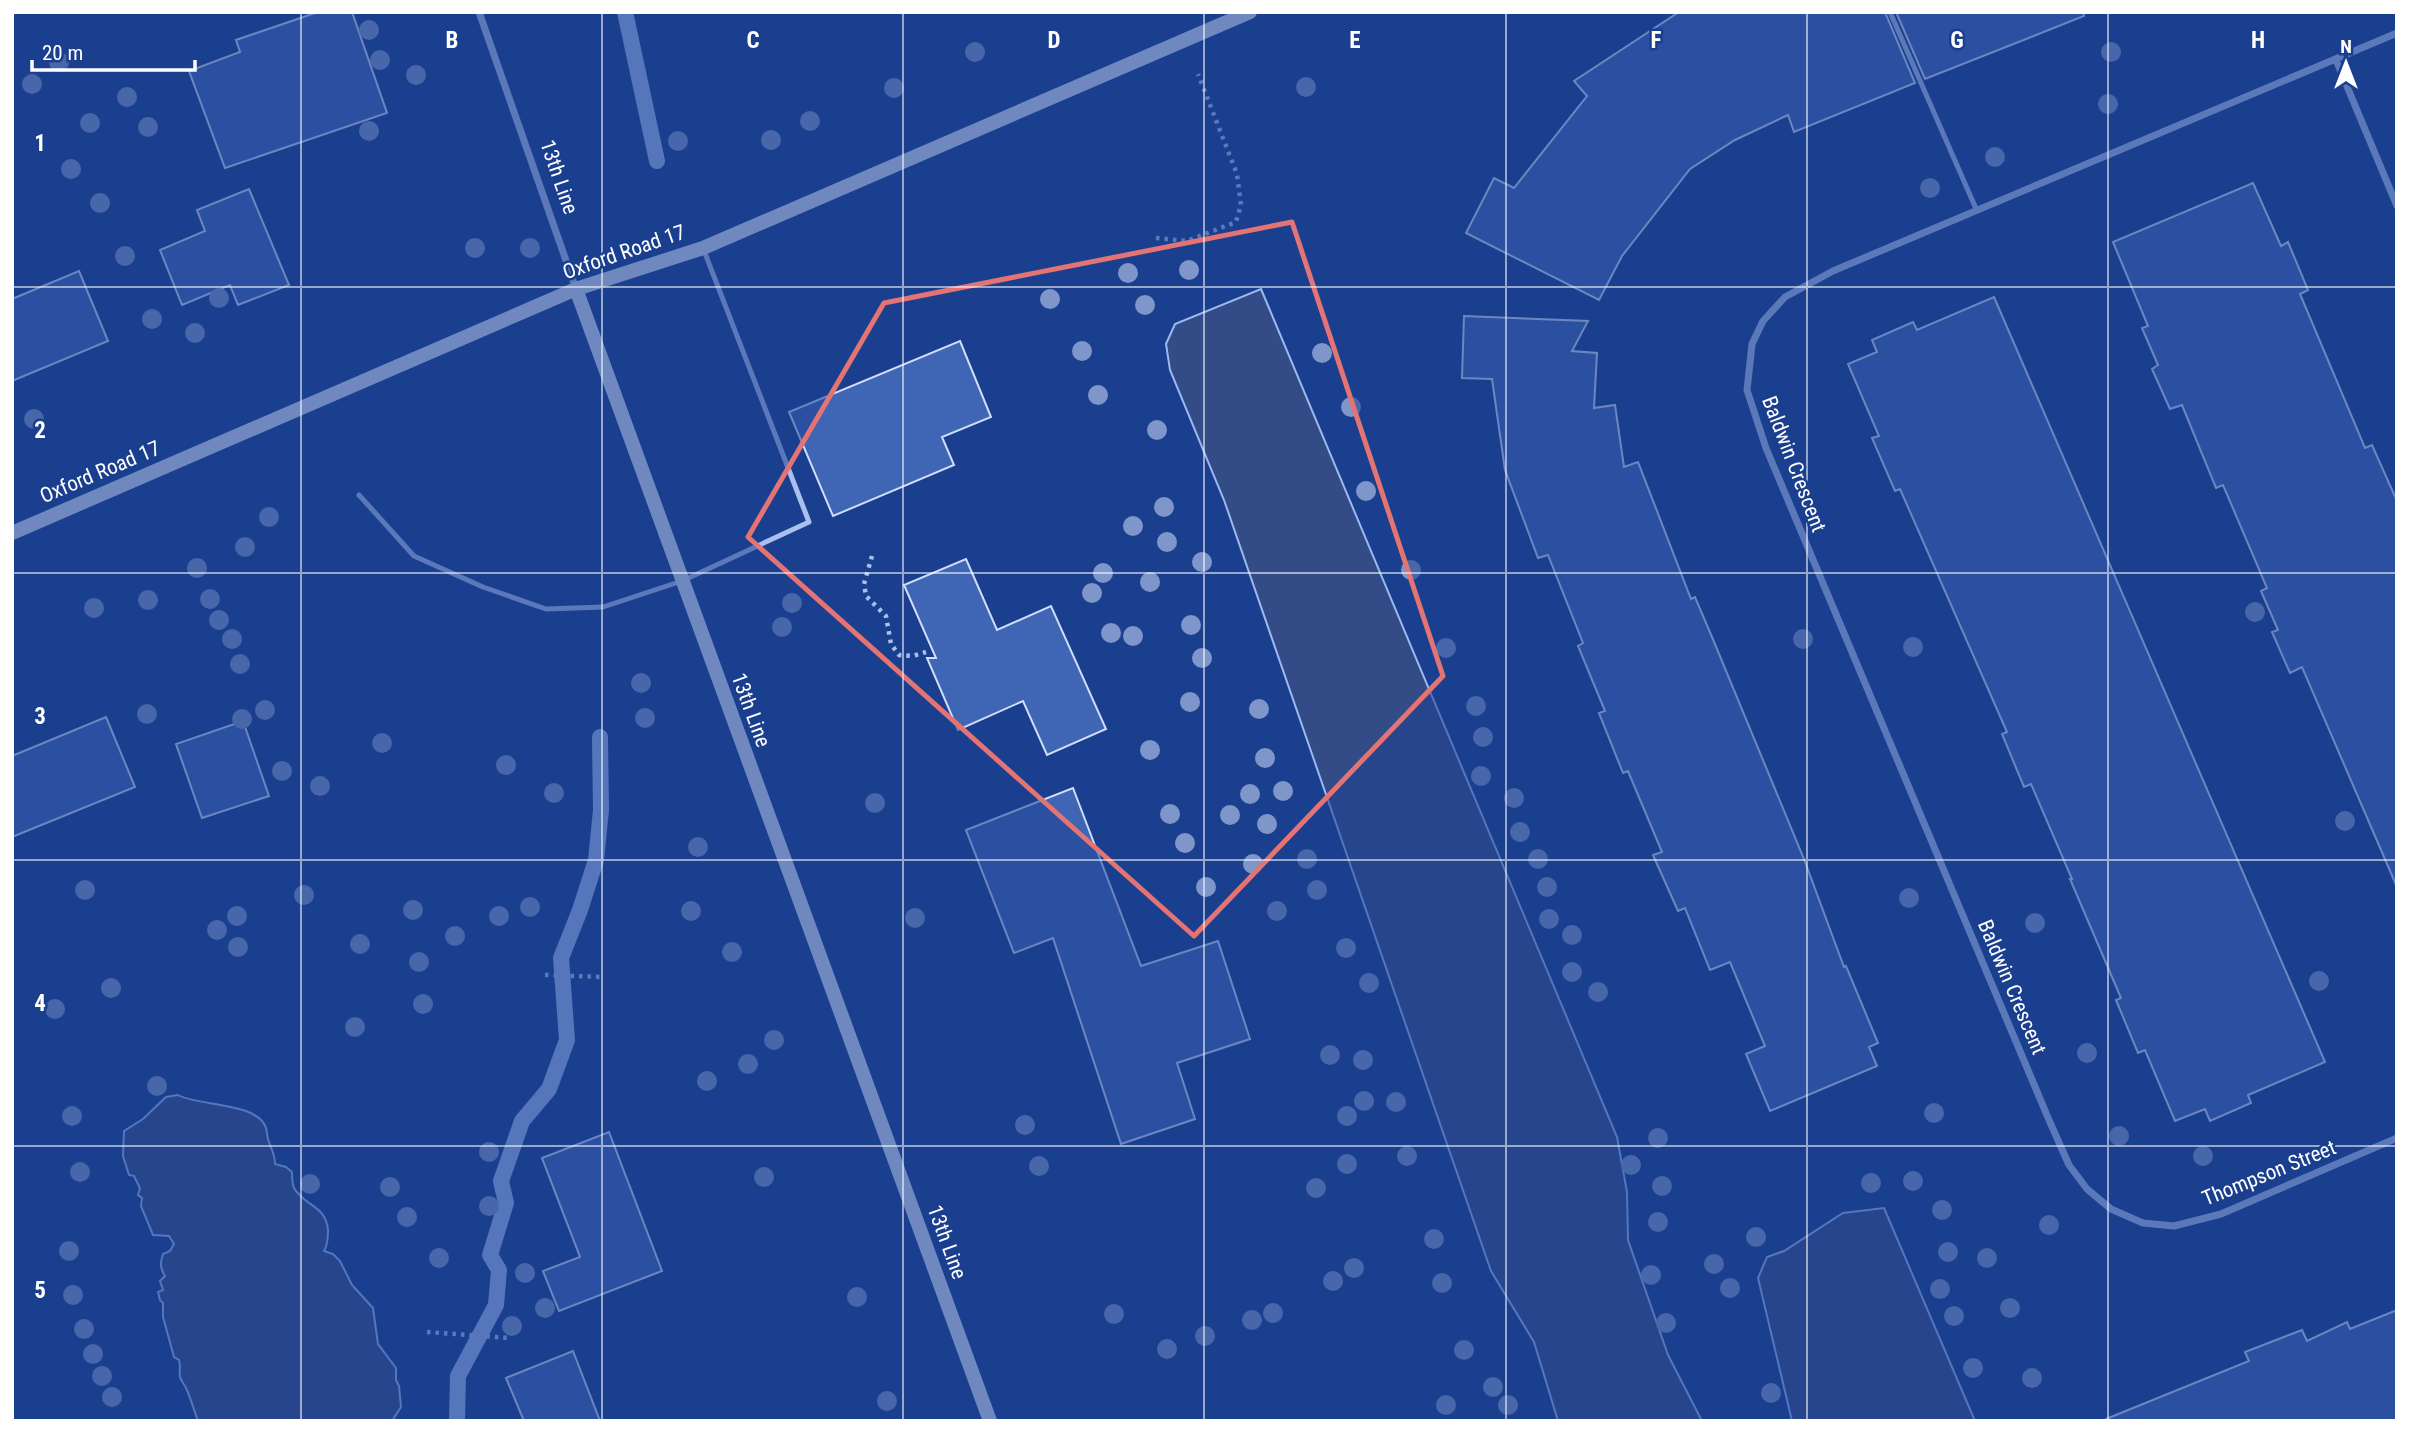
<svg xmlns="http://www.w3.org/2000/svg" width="2409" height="1433" font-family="'Roboto Condensed',sans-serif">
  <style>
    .water { fill: #334c88; stroke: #9cb8f0; stroke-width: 2 }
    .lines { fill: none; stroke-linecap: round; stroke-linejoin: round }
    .stream { stroke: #9cb8f0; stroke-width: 16 }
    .building { fill: #3f65b5; stroke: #cfddfa; stroke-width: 2 }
    .path { stroke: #a9bfee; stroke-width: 4.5; stroke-dasharray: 3.5 5; stroke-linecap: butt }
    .lane { stroke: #a9bfee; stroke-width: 5 }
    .street { stroke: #a9bfee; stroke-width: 7 }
    .secondary { stroke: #d6e1fa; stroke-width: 14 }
    .tree { fill: #7e96ca }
    .marked { fill: none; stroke: #e47373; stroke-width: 5; stroke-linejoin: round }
    .grid { fill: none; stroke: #fff; stroke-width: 2; stroke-opacity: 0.55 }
    .labels { text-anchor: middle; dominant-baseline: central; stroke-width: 5; stroke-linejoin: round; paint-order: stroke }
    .street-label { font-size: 21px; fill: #fff; stroke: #1b3f8f }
    .grid-label { font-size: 23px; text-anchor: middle; font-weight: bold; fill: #fff; stroke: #1b3f8f; stroke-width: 5; stroke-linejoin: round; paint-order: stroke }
  </style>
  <rect width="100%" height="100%" fill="#1b3f8f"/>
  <path class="water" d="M1261,289L1617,1137L1627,1192L1628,1240L1668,1355L1702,1421H1558L1534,1342L1491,1271L1224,500L1170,370L1166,344L1175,324Z
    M178,1095C197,1106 258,1102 266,1128C267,1132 267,1135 268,1139C271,1149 275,1154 275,1164L286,1167L292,1172C292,1177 292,1183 294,1188C304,1206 326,1205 328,1230C328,1237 328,1245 324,1251L333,1254L340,1261L352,1285L373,1308L378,1344L396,1368V1380L399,1386L401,1407L392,1421H198C194,1410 191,1399 186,1388C184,1383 181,1382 180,1377C179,1371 181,1366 179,1360L174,1357L163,1317V1303L160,1300L158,1292L163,1290L160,1281L165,1276C160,1268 160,1263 163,1254L170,1251L174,1244L169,1236L153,1235L141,1206L142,1198L138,1195L140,1188L134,1176L129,1175L123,1156L124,1131L143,1119L166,1097Z
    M1884,1208L1975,1421H1792L1758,1278L1767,1257L1784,1251L1843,1213Z"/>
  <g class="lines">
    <path class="stream" d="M625,12L657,161
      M457,1421L458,1376L496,1305L499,1270L490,1255L506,1203L501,1181L522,1121L549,1089L567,1040L561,958L580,910L596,860L601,810L600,737"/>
  </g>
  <path class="building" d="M318,12H352L387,113L225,168L189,71L240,52L236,40Z
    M1679,12H1885L1915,83L1794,132L1788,115L1735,140L1690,169L1622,256L1599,300L1466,233L1494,178L1514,188L1587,96L1574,81Z
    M1896,12H2083L2084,16L1925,79Z
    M2253,183L2281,246L2288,242L2308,290L2300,294L2365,448L2372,445L2397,501V887L2302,667L2290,673L2272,632L2278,630L2261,591L2267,588L2223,485L2216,488L2182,405L2170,409L2152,369L2158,365L2142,328L2148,326L2113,242Z
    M249,189L289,285L238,305L230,285L182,305L160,250L205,231L197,210Z
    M79,271L108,341L12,381V299Z
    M1994,297L2325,1062L2248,1095L2251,1103L2210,1121L2205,1109L2175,1121L2145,1050L2138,1053L2116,1000L2121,998L2070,879H2072L2031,784L2024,787L2002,734L2007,732L1900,489L1895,491L1872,438L1879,436L1848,364L1877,352L1872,340L1913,322L1917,330Z
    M1464,316L1588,321L1572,351L1597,353L1594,408L1615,405L1624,467L1638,462L1691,599L1695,597L1712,637L1804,859L1844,967L1846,966L1878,1043L1869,1047L1877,1066L1770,1111L1746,1054L1765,1046L1730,962L1710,970L1685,908L1678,911L1653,855L1662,852L1628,771L1623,773L1599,713L1605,711L1578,646L1583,643L1548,555L1538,558L1505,470L1492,379L1462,378Z
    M960,341L991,417L942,437L954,465L833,516L789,412Z
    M966,559L997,630L1051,606L1106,729L1047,755L1023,701L958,730L927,658H936L904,585Z
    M106,717L135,787L12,837V756Z
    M243,721L269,796L202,818L176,744Z
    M1073,788L1141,966L1218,941L1250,1039L1177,1063L1195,1119L1121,1144L1053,938L1014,953L966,830Z
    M609,1132L662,1271L559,1311L543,1271L580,1257L542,1158Z
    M2397,1310V1421H2106V1419L2249,1361L2245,1352L2302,1330L2307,1341L2347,1322L2350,1329Z
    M573,1351L600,1421H524L506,1378Z"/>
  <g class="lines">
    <path class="path" d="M1156,238L1187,241L1236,222L1241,205L1237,174L1198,74
      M872,556L864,584L866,596L886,616L891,644L899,655L913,656L926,652
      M545,975L602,977
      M427,1332L509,1338"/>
    <path class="lane" d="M1890,12L1977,211
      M359,495L414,556L483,587L546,609L603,607L682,581L809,522L703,248"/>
    <path class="street" d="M479,12L576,289
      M2397,33L1833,271L1785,297L1763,321L1752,344L1747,390L1766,448L2049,1120L2069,1165L2087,1189L2111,1209L2143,1223L2174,1226L2221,1214L2397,1138
      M2336,60L2397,206"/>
    <path class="secondary" d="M576,289L990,1421
      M12,533L576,289L703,248L1250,12"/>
  </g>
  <g class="tree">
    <circle cx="369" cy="30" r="10"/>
    <circle cx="975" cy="52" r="10"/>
    <circle cx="2111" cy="52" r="10"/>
    <circle cx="380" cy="60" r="10"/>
    <circle cx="59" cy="62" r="10"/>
    <circle cx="416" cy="75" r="10"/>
    <circle cx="32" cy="84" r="10"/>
    <circle cx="1306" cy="87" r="10"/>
    <circle cx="894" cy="88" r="10"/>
    <circle cx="127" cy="97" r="10"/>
    <circle cx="2108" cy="104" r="10"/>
    <circle cx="810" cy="121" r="10"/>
    <circle cx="90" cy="123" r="10"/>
    <circle cx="148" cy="127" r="10"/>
    <circle cx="369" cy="131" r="10"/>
    <circle cx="771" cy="140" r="10"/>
    <circle cx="678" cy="141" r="10"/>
    <circle cx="1995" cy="157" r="10"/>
    <circle cx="71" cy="169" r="10"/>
    <circle cx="1930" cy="188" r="10"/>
    <circle cx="100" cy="203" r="10"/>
    <circle cx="475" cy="248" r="10"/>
    <circle cx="530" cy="248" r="10"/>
    <circle cx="125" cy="256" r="10"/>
    <circle cx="1189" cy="270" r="10"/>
    <circle cx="1128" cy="273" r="10"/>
    <circle cx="219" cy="298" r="10"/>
    <circle cx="1050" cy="299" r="10"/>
    <circle cx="1145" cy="305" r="10"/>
    <circle cx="152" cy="319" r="10"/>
    <circle cx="195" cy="333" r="10"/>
    <circle cx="1082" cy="351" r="10"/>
    <circle cx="1322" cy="353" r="10"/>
    <circle cx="1098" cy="395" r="10"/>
    <circle cx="1351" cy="407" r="10"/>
    <circle cx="34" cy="419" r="10"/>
    <circle cx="1157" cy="430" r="10"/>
    <circle cx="1366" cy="491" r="10"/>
    <circle cx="1164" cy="507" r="10"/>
    <circle cx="269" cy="517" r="10"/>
    <circle cx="1133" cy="526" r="10"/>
    <circle cx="1167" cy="542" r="10"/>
    <circle cx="245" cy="547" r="10"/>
    <circle cx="1202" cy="562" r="10"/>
    <circle cx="197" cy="568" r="10"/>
    <circle cx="1411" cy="570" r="10"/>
    <circle cx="1103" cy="573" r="10"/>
    <circle cx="1150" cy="582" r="10"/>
    <circle cx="1092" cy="593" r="10"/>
    <circle cx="210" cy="599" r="10"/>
    <circle cx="148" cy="600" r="10"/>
    <circle cx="792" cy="603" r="10"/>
    <circle cx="94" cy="608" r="10"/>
    <circle cx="2255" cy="612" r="10"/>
    <circle cx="219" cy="620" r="10"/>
    <circle cx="1191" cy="625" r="10"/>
    <circle cx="782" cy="627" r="10"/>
    <circle cx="1111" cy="633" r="10"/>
    <circle cx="1133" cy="636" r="10"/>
    <circle cx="232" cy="639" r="10"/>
    <circle cx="1803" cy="639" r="10"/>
    <circle cx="1913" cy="647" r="10"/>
    <circle cx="1446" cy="648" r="10"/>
    <circle cx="1202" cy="658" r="10"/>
    <circle cx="240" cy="664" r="10"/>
    <circle cx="641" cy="683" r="10"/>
    <circle cx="1190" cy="702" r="10"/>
    <circle cx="1476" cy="706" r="10"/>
    <circle cx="1259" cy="709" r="10"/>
    <circle cx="265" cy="710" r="10"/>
    <circle cx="147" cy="714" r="10"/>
    <circle cx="645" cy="718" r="10"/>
    <circle cx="242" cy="719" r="10"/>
    <circle cx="1483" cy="737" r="10"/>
    <circle cx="382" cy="743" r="10"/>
    <circle cx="1150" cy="750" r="10"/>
    <circle cx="1265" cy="758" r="10"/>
    <circle cx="506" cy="765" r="10"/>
    <circle cx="282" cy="771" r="10"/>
    <circle cx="1481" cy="776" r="10"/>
    <circle cx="320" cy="786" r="10"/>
    <circle cx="1283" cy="791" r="10"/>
    <circle cx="554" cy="793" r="10"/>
    <circle cx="1250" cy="794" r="10"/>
    <circle cx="1514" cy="798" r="10"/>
    <circle cx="875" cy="803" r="10"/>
    <circle cx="1170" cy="814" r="10"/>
    <circle cx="1230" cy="815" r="10"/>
    <circle cx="2345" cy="821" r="10"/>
    <circle cx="1267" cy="824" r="10"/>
    <circle cx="1520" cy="832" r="10"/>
    <circle cx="1185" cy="843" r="10"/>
    <circle cx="698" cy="847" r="10"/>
    <circle cx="1307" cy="859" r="10"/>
    <circle cx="1538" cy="859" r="10"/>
    <circle cx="1253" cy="864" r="10"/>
    <circle cx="1206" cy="887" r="10"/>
    <circle cx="1547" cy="887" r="10"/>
    <circle cx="85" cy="890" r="10"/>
    <circle cx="1317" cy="890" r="10"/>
    <circle cx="304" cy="895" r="10"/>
    <circle cx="1909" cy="898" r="10"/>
    <circle cx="530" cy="907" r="10"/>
    <circle cx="413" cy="910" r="10"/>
    <circle cx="691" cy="911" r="10"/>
    <circle cx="1277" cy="911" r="10"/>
    <circle cx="237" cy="916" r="10"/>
    <circle cx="499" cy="916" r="10"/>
    <circle cx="915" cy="918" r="10"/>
    <circle cx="1549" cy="919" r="10"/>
    <circle cx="2035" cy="923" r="10"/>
    <circle cx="217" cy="930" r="10"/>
    <circle cx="1572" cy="935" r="10"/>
    <circle cx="455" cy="936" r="10"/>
    <circle cx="360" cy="944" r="10"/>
    <circle cx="238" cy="947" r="10"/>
    <circle cx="1346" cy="948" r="10"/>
    <circle cx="732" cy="952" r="10"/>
    <circle cx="419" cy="962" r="10"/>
    <circle cx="1572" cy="972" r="10"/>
    <circle cx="2319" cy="981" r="10"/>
    <circle cx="1369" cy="983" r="10"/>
    <circle cx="111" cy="988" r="10"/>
    <circle cx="1598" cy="992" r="10"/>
    <circle cx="423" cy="1004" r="10"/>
    <circle cx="55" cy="1009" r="10"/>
    <circle cx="355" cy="1027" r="10"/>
    <circle cx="774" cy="1040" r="10"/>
    <circle cx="2087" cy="1053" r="10"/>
    <circle cx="1330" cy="1055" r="10"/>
    <circle cx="1363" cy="1060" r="10"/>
    <circle cx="748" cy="1064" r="10"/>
    <circle cx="707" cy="1081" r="10"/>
    <circle cx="157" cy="1086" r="10"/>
    <circle cx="1364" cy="1101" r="10"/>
    <circle cx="1396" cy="1102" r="10"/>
    <circle cx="1934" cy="1113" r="10"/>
    <circle cx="72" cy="1116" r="10"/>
    <circle cx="1347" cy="1116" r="10"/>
    <circle cx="1025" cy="1125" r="10"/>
    <circle cx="2119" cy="1136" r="10"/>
    <circle cx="1658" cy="1138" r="10"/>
    <circle cx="489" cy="1152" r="10"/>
    <circle cx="1407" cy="1156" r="10"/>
    <circle cx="2203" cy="1156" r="10"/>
    <circle cx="1347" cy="1164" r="10"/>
    <circle cx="1631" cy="1165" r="10"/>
    <circle cx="1039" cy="1166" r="10"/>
    <circle cx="80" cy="1172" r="10"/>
    <circle cx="764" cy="1177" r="10"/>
    <circle cx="1913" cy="1181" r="10"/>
    <circle cx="1871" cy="1183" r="10"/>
    <circle cx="310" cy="1184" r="10"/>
    <circle cx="1662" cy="1186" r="10"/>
    <circle cx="390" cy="1187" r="10"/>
    <circle cx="1316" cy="1188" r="10"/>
    <circle cx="489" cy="1206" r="10"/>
    <circle cx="1942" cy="1210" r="10"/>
    <circle cx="407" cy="1217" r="10"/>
    <circle cx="1658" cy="1222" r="10"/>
    <circle cx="2049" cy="1225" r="10"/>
    <circle cx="1756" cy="1237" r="10"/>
    <circle cx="1434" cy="1239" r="10"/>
    <circle cx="69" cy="1251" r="10"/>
    <circle cx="1948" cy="1252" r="10"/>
    <circle cx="439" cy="1258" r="10"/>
    <circle cx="1987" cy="1258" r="10"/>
    <circle cx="1714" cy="1264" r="10"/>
    <circle cx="1354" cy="1268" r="10"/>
    <circle cx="525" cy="1273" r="10"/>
    <circle cx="1651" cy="1275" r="10"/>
    <circle cx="1333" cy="1281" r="10"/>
    <circle cx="1442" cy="1283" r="10"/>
    <circle cx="1730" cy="1288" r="10"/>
    <circle cx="1940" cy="1289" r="10"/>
    <circle cx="73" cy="1295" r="10"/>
    <circle cx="857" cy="1297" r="10"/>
    <circle cx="545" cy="1308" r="10"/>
    <circle cx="2010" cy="1308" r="10"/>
    <circle cx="1273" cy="1313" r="10"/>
    <circle cx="1114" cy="1314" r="10"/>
    <circle cx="1954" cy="1316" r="10"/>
    <circle cx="1252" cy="1320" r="10"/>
    <circle cx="1666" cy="1323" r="10"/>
    <circle cx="512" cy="1326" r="10"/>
    <circle cx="84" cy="1329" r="10"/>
    <circle cx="1205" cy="1336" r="10"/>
    <circle cx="1167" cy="1349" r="10"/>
    <circle cx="1464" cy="1350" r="10"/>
    <circle cx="93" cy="1354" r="10"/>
    <circle cx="1973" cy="1368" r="10"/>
    <circle cx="102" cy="1376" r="10"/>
    <circle cx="2032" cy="1378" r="10"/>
    <circle cx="1493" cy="1387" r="10"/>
    <circle cx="1771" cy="1393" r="10"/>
    <circle cx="112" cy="1397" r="10"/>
    <circle cx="887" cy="1401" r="10"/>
    <circle cx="1446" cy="1405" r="10"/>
    <circle cx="1508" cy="1405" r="10"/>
  </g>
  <path d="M0 0H2409V1433H0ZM1292,222L1443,676L1194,936L748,537L884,303Z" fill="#1b3f8f" fill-opacity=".55" fill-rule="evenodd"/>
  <path class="marked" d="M1292,222L1443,676L1194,936L748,537L884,303Z"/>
  <path class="grid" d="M301,12V1421M602,12V1421M903,12V1421M1204,12V1421M1506,12V1421M1807,12V1421M2108,12V1421M12,287H2397M12,573H2397M12,860H2397M12,1146H2397"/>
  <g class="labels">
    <g class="street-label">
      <text transform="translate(559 177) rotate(71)">13th Line</text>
      <text transform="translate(624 252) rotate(-19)">Oxford Road 17</text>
      <text transform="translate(1794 464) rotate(69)">Baldwin Crescent</text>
      <text transform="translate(100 472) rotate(-23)">Oxford Road 17</text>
      <text transform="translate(751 710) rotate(70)">13th Line</text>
      <text transform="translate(2012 987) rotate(67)">Baldwin Crescent</text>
      <text transform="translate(2269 1173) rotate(-22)">Thompson Street</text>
      <text transform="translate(947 1242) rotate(70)">13th Line</text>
    </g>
  </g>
  <g class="grid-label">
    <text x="452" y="48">B</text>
    <text x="753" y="48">C</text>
    <text x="1054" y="48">D</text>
    <text x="1355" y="48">E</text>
    <text x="1656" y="48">F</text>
    <text x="1957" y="48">G</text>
    <text x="2258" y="48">H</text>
    <text x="40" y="151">1</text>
    <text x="40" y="438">2</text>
    <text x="40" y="724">3</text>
    <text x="40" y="1011">4</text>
    <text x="40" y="1298">5</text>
  </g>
  <rect width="2409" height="1433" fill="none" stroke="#ffffff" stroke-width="28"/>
  <g transform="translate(2346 63)" stroke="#1b3f8f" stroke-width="5" paint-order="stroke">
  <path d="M0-5L12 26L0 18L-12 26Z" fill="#ffffff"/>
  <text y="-10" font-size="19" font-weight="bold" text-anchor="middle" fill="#ffffff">N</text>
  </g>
  <path d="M32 60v10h163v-10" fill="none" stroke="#ffffff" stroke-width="3.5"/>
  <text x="42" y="60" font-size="21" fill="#ffffff" stroke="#1b3f8f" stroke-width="5" paint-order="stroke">20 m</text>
</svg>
